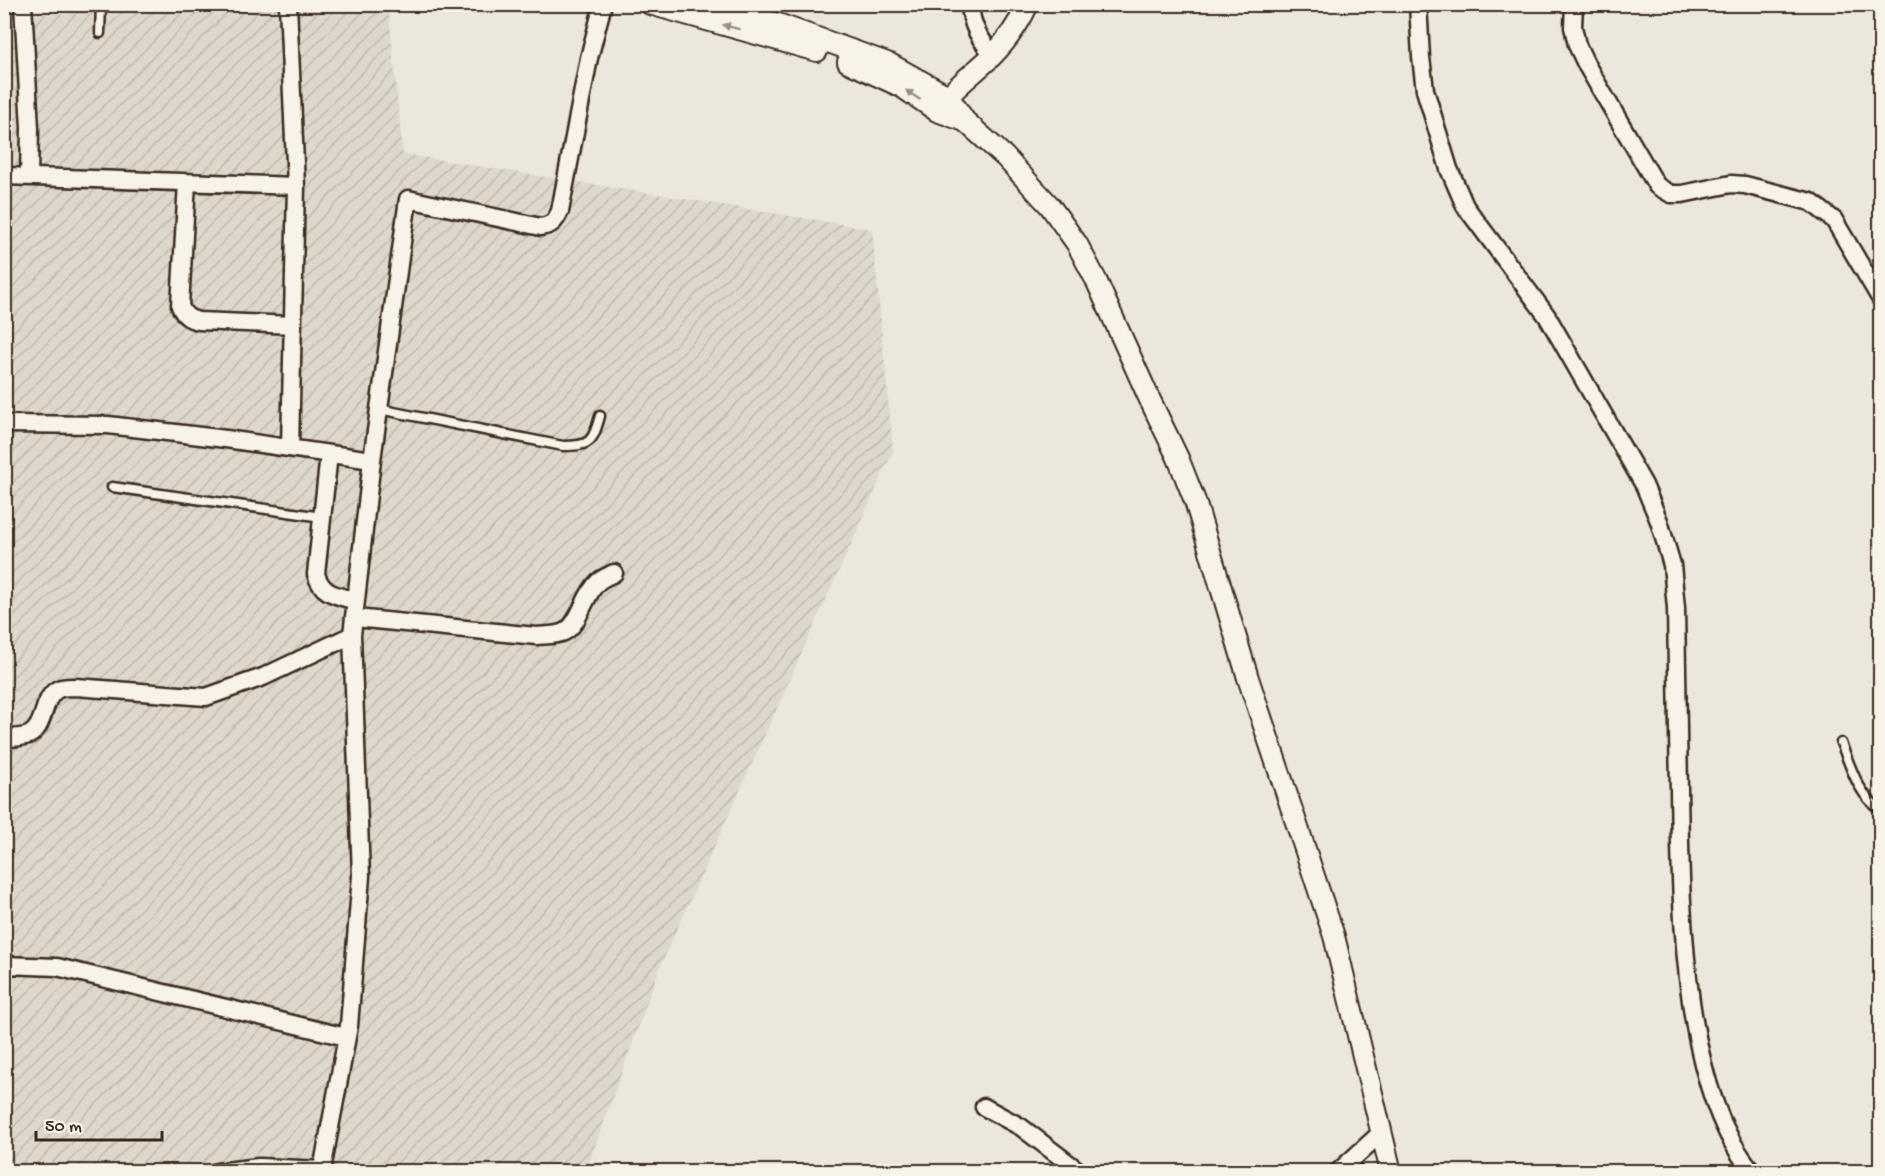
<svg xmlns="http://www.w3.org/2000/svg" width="1885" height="1176" font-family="'Gochi Hand',sans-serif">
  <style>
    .industrial { fill: url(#industrial-furrows) }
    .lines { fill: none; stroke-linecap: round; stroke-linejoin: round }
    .service-casing { stroke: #3b2a1e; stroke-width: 13 }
    .minor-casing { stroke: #3b2a1e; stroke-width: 21 }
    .tertiary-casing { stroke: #3b2a1e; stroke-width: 24 }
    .service { stroke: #f7f3e8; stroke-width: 8 }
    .minor { stroke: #f7f3e8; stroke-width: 16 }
    .tertiary { stroke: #f7f3e8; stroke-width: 20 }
    .oneway { fill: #998e83 }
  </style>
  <defs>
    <pattern id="industrial-furrows" width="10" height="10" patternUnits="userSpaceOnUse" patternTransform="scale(1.5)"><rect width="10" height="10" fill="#ddd7cc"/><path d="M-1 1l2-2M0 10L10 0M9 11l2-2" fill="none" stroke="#bfb9af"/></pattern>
  </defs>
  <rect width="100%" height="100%" fill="#ece7dc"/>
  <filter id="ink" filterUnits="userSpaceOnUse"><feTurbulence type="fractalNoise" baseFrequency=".0167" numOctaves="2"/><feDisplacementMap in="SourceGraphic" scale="12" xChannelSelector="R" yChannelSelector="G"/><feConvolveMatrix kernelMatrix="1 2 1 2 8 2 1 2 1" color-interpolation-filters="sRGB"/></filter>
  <g filter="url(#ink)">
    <path class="industrial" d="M118,4L388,5L403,154L872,229L893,451L660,967L586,1171L5,1172V13L63,14Z"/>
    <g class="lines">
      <defs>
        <path id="service" d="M100,33L101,4
          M379,409L563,446C590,446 593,442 600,416
          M112,487L322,517
          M1841,743C1851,767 1858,795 1880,809"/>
        <path id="minor" d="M23,4L30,128L29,176
          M288,4L296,186L290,448
          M970,4C971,26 980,39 993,55
          M1418,4L1421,57L1425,90L1449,169L1465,206L1547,316L1644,485L1659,521L1672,565L1676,608C1677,669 1678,729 1679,790C1681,896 1680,1088 1753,1172
          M1574,4L1573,27L1577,45L1587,66L1657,186L1671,194H1682L1731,184L1745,185L1811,202L1834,220L1880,298
          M4,176L296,186
          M187,182L180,306C184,316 189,319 199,321L293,325
          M4,424L108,425L226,439L372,460
          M329,454L316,574C322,595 337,595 356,601
          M355,618L536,636C544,635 556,636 564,632C580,624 584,595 598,582C602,578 608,576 614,573
          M352,635L372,460L408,199L541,227C552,225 555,222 560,211L589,58L603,4
          M4,738C12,738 21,738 29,735C47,726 41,694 61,688C66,687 72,687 76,687L206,697L263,677L352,635L361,876L349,1026L322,1170
          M4,965L57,967L346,1037
          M984,1107L1021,1127L1080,1172
          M217,1172L259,1167L322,1170V1172
          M1338,1172L1382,1132"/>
        <path id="tertiary" d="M650,4L817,51
          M706,4L778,24L890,64L948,96L965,121L1005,157L1050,206L1077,244L1096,280L1150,400L1178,458L1195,501L1248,678L1334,936L1391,1172
          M848,62L902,87L937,111L965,121
          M940,106C954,87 974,73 991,57C1006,42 1019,24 1028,4"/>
      </defs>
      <use href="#service" class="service-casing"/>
      <use href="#minor" class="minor-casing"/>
      <use href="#tertiary" class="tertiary-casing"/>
      <use href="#service" class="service"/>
      <use href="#minor" class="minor"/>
      <use href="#tertiary" class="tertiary"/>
    </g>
    <defs><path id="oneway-solid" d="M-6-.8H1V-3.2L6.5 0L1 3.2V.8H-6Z" transform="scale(1.5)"/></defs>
    <g class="oneway">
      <use href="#oneway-solid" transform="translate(731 27) rotate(-165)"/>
      <use href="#oneway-solid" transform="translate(913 95) rotate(-146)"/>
    </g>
  </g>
  <rect width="1885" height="1176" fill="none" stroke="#f7f3e8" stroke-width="24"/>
  <rect x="12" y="12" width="1861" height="1152" fill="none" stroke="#3b2a1e" stroke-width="2" filter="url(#ink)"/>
  <path d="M36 1131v9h126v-9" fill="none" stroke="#3b2a1e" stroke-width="3"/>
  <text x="45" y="1131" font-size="18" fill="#3b2a1e" stroke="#f7f3e8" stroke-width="4.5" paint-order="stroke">50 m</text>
</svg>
